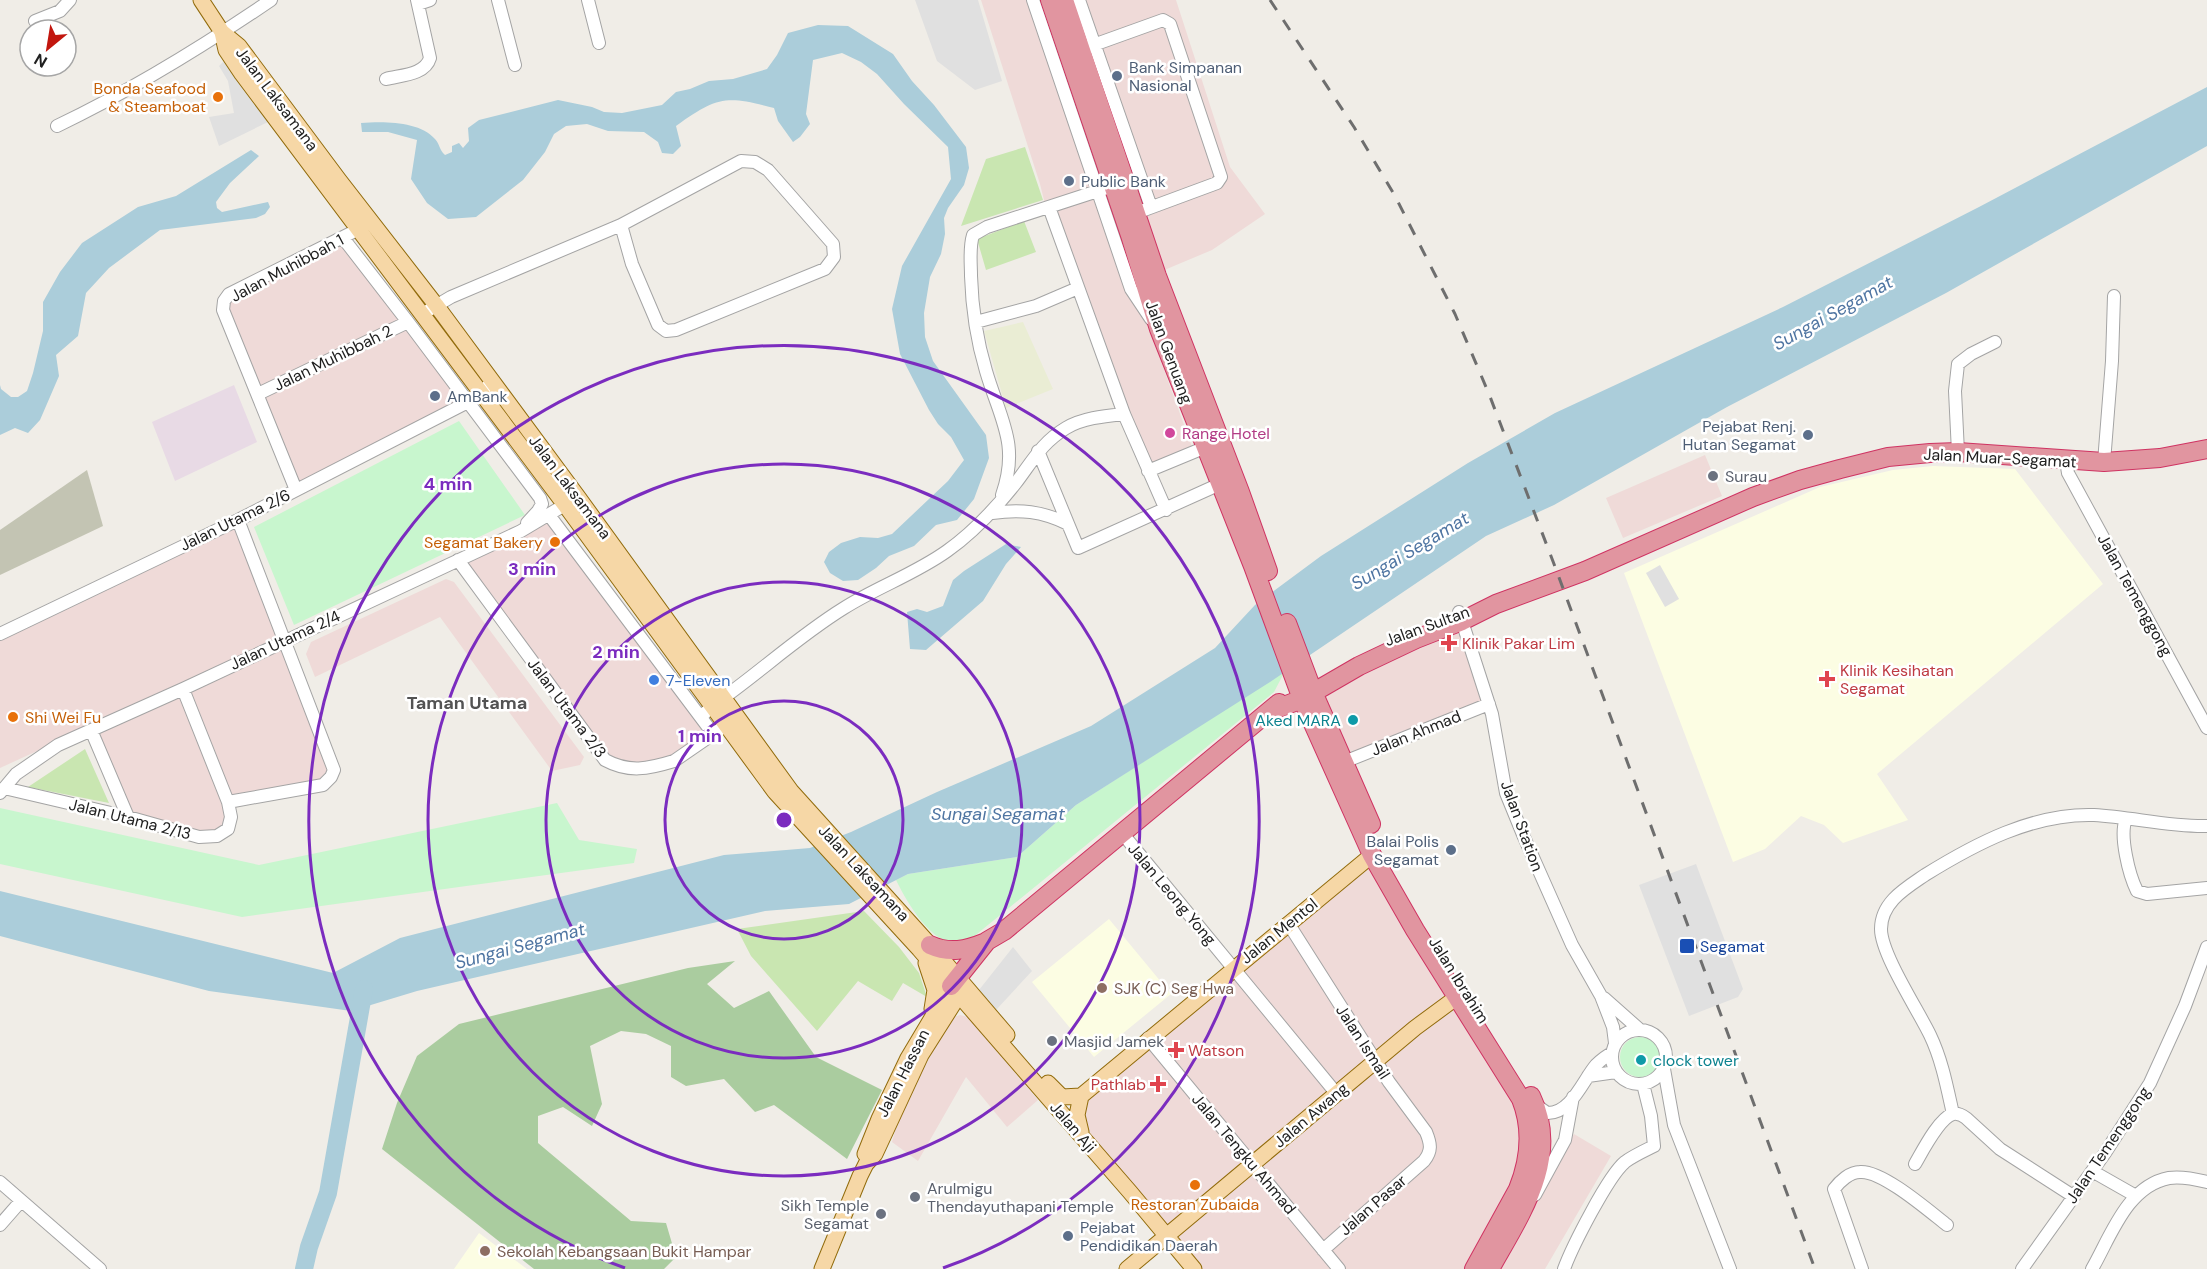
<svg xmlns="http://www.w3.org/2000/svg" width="2207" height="1269" font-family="'DM Sans',sans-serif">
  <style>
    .commercial { fill: #efdad8 }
    .industrial { fill: #e8dae5 }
    .education { fill: #fcfde3 }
    .construction { fill: #c3c4b3 }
    .farmland { fill: #eaedd4 }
    .grass { fill: #c9e6b1 }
    .forest { fill: #aacc9f }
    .park { fill: #c8f6ce }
    .parking { fill: #e0e0e0 }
    .water { fill: #abcdda }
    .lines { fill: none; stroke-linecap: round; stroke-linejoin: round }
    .river { stroke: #abcdda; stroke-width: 18 }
    .minor-casing { stroke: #a4a4a4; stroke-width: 14 }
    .major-casing { stroke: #916b0b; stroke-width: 17 }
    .highway-casing { stroke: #cf3362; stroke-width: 20 }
    .minor { stroke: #fff; stroke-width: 12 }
    .major { stroke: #f6d7a6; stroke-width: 15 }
    .highway { stroke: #e195a0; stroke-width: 18 }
    .rail { stroke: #6e6e6e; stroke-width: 3; stroke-dasharray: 12 12; stroke-linecap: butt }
    .ring { fill: none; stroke: #7b2cbf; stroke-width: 3 }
    .service-dot { fill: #5c6f8a; stroke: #fff; stroke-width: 2 }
    .food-dot { fill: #e8710a; stroke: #fff; stroke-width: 2 }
    .hotel-dot { fill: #d1479c; stroke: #fff; stroke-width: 2 }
    .worship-dot { fill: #6b7280; stroke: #fff; stroke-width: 2 }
    .health-dot { fill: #e0444e; stroke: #fff; stroke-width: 2 }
    .shop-dot { fill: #3f7fe0; stroke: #fff; stroke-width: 2 }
    .culture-dot { fill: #0f9aa8; stroke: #fff; stroke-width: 2 }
    .transit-dot { fill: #1a4fb4; stroke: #fff; stroke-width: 2 }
    .education-dot { fill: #8d6e63; stroke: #fff; stroke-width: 2 }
    .labels { text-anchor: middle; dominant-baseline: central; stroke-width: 5; stroke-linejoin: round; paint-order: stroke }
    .service-label { font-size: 16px; fill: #4e5e75; stroke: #fff; text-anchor: start }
    .food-label { font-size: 16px; fill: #c56008; stroke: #fff; text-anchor: end }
    .street-label { font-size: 16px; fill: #202020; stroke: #fff }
    .hotel-label { font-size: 16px; fill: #b23c85; stroke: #fff; text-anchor: start }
    .worship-label { font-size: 16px; fill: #5b616d; stroke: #fff; text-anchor: start }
    .health-label { font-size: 16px; fill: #be3a42; stroke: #fff; text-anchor: start }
    .shop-label { font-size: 16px; fill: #366cbe; stroke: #fff; text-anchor: start }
    .culture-label { font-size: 16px; fill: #0d838f; stroke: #fff; text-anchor: end }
    .transit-label { font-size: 16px; fill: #164399; stroke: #fff; text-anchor: start }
    .education-label { font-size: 16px; fill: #785e54; stroke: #fff; text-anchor: start }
    .water-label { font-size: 18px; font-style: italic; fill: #4f75a2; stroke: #fff }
    .neighbourhood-label { font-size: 18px; font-weight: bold; fill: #535353; stroke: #fff }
    .centre { fill: #7b2cbf; stroke: #fff; stroke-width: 3 }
    .ring-label { font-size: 18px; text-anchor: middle; font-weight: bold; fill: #7b2cbf; stroke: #fff; stroke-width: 5; stroke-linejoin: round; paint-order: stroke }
  </style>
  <rect width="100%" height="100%" fill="#f0ede7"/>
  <path class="commercial" d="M981,0H1037L1135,290L1195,455L1146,475L1047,212L1040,184Z
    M1072,0H1176L1230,167L1265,214L1212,250L1162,271Z
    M337,237L467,407L294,496L220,298Z
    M1705,455L1722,496L1623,538L1606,498Z
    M551,511L718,736L676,764L615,770L452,558Z
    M232,517L334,779L234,805L218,840L122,820L85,729L0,768V631Z
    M446,579L454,582L584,757L580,765L552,771L440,617L315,677L306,654L311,642Z
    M1460,628L1486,709L1351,763L1320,694Z
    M1370,863L1515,1100L1522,1135L1513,1188L1467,1269H1201L1087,1133L1082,1116L1086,1098Z
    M960,1015L968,1017L1038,1100L1007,1127L966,1077L918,1161L892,1142L901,1110L951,1018Z
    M1574,1134L1611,1156L1545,1269H1498Z"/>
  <path class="industrial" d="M234,385L257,442L175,481L152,422Z"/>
  <path class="education" d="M1933,466L2015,469L2103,584L1877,774L1908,820L1843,843L1824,825L1801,816L1765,849L1733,862L1624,573L1820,487L1893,470Z
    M1109,919L1171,994L1094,1057L1032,982Z
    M479,1233L527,1269H454Z"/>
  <path class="construction" d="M87,470L103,526L0,575V530Z"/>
  <path class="farmland" d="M1023,322L1053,389L1006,408L984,331Z"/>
  <path class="grass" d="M1025,147L1043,200L961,226L986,159Z
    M1024,221L1036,252L986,270L977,239Z
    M85,749L109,803L28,787Z
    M864,911L899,947L919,973L927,997L903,983L892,1001L858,981L817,1031L751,956L737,929Z"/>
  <path class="forest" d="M735,961L707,984L734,1008L769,991L816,1057L882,1090L847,1159L774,1105L755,1112L724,1079L686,1086L671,1077V1046L646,1034L621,1031L590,1046L602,1104L592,1126L563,1107L538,1116V1143L631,1221L666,1223L676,1257L664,1269H534L382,1149L397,1103L417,1056L459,1024L688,968Z"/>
  <path class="park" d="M459,421L525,515L294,625L254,527Z
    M1285,671L1274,692L961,947C930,942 909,906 896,880L908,874L1017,857L1076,805Z
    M557,803L579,840L637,849L634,863L242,917L0,864V808L259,865Z
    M1620 1057a20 20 0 1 1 40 0a20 20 0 1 1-40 0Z"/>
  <path class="parking" d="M915,0H978L1002,81L975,90L937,61Z
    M226,59L268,122L219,146L209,117L234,113L228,81L219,66Z
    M1660,565L1679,599L1665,607L1646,573Z
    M1696,864L1743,989L1738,997L1689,1016L1639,885Z
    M1013,947L1032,971L996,1010L979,990Z"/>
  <path class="water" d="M818,25L848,26L893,54L912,81L934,105L966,147L969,168L964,185L948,208L944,218L945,234L941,254L930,277L924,313L925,337L933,361L986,435L989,458L974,499L957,520L936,525L914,546L889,556L876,568L858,580L843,581L830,573L824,562L829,552L841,543L860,537L878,538L892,534L948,481L964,460L951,437L938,424L929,410L900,354L892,309L902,266L951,179L948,147L904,104L877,74L861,62L842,53L813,60L806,114L810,124L800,137L793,142L778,121L774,108C725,95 717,97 676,126L681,146L673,154L662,153L658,142L644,132L608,131L587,124L566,126L554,134L545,152L523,180L476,217L448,219L427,203L411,179L417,140L388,132H362L361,123C383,121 420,121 435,139C440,144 439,150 445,155L452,152V146L459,143L463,148L469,141L468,128L479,120L558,100L592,107L604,112L622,113L662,105L676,92L690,89L709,81L733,79L767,69L777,55L788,33Z
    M2207,87V146L1946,293L1727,407L1554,505L1486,536L1273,680L1076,805L1017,857L908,874L849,904L765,911L417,991L351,1011L209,991L0,936V891L333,973L400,938L724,855L810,848L851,832L937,792L1091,726L1215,648L1255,605L1321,556L1468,463L1555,413L1783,307L1979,207Z
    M251,150L259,156L230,183L216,202L217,208L222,212L268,202L270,207L265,214L256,218L160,230L109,268L86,293L78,336L56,355L59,376L40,420L28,433L15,428L0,435V385L1,389L11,397H18L27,391L33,373L43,331V302L60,272L82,243L138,207L176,196Z
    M1006,544L1021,547L1006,564L983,601L926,650L910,649L907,612L917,609L927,612L943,606L953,580L964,571Z"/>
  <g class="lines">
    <path class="river" d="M304,1269L309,1247L328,1193L364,989"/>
    <defs>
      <path id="minor" d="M498,0L515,65
        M588,0L599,43
        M1033,0L1131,289L1151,319
        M1079,0L1151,207
        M418,4L430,0
        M35,21L60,11L70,0
        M1074,52L1163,20L1170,24L1221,177L1217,183L1136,213
        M386,79C401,75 425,75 430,58L417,0
        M57,126C132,90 202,47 271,0
        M1049,207L1124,414L1166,510
        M343,238L408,322L540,498L542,504L538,511L527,523
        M429,310L451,297L621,225L741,161L755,162L768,170L833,244L834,257L825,269L676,330L666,331L658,325L632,264L621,225
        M976,322L1036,306L1078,288
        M258,394L408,322
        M1038,451L1078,548L1220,484
        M1958,452L1955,391L1958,364L1971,354L1995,342
        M2066,461L2068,473L2207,728
        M2104,462L2112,361L2114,296
        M1148,471L1206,447
        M296,490L223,310L224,301L229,294L359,229
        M1002,495C1020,444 1000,419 986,371C977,341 972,308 971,276C971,262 969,248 973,235L987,227L1113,186
        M992,513C1020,509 1042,511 1068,524
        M549,515L714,735
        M458,560L605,760C629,773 648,769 674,761L732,721
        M1459,612L1492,714L1506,793L1524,837L1572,945L1601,996L1613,1027L1615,1043
        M0,634L238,520L468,402L488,386
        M701,717L712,706C757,675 797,637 844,608C877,587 915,574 947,551C974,532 995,509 1015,484C1032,462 1041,443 1066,428C1083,418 1105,416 1124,414
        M91,730L128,817
        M1344,762L1489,704
        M4,788L128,817L199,837L217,836L228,829L231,817L228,802L183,689
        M0,793L16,774L58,745L183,689L521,531L578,497
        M228,802L323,785L331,777L334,770L238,520
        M2126,819C2119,835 2129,875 2137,891L2147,894L2207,888
        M1122,833L1336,1093
        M1288,923L1389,1082L1426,1132C1431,1144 1432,1151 1424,1161L1323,1250
        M1604,998L1639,1029
        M1612 1057a27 27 0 1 1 54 0a27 27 0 1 1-54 0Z
        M1148,1038L1339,1269
        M1664,1069L1674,1125L1730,1269
        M1588,1076L1616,1072
        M1536,1105L1547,1113C1571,1114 1583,1080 1596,1065C1601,1060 1606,1056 1612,1053
        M1953,1114C1947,1087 1942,1060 1930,1035C1918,1010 1881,954 1881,929C1881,902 1906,888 1925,875C1975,844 2033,813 2094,815C2132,817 2169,827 2207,826
        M1915,1164C1922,1152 1939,1118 1953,1114C1958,1113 1962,1115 1966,1118L2000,1149L2073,1196
        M2092,1171L2136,1196
        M0,1182L100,1269
        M1535,1195L1565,1140L1573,1097
        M0,1225L21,1201
        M1564,1269C1572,1247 1608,1176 1625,1162C1633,1156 1644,1151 1654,1146L1651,1116L1643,1084
        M1862,1269L1834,1189C1840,1181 1850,1172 1860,1172C1882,1170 1929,1211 1947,1225
        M2022,1269L2105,1153L2150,1083L2185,1006L2207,947
        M2092,1269C2111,1236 2127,1186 2169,1178C2182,1176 2195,1179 2207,1182"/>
      <path id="major" d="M201,0L222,32L239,46L339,180L436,305L578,497L791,791L930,945L1007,1035
        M222,32L226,50L242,74L565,505L775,792L919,949L1130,1192L1194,1269
        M926,963L935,990L932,1009
        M1048,1083L1062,1097L1081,1096
        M1081,1132L1077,1115L1081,1096L1372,855
        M865,1154L879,1119L908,1058L951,986
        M822,1269L860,1176L866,1164L875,1154L921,1055L959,995
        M1127,1269L1415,1028L1457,997"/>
      <path id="highway" d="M1050,0L1130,235L1159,329L1253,566L1302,699L1372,855L1415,930L1521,1099C1533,1129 1530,1159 1518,1189L1474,1269
        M1064,0L1157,276L1240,492L1268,571
        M1287,623L1313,692L1371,824
        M1271,711L1302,699L1359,666L1416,639L1462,621L1496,604L1585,571L1753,497L1800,480L1840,469L1888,457L1930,453L1958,452L2104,462L2160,458L2207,449
        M930,945C950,954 966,950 986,942
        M951,986L987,941L1004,931L1279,703
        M1490,1269C1520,1215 1561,1158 1531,1096"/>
    </defs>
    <use href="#minor" class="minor-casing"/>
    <use href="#major" class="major-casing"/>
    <use href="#highway" class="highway-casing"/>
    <use href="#minor" class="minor"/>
    <use href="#major" class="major"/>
    <use href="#highway" class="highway"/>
    <path class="rail" d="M1270,0L1354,127L1395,196L1455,314L1489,394L1554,564L1815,1269"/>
  </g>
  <g class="ring">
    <circle cx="784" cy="820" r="119"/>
    <circle cx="784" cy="820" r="238"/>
    <circle cx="784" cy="820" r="356"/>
    <path d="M625 1268A475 475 0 1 1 943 1268"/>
  </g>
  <g class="service-dot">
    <circle cx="1117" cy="76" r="6"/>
    <circle cx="1069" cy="181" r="6"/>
    <circle cx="435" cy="396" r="6"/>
    <circle cx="1808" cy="435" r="6"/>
    <circle cx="1451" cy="850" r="6"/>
    <circle cx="1068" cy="1236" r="6"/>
  </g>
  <g class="food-dot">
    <circle cx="218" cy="97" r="6"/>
    <circle cx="555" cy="542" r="6"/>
    <circle cx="13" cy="717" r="6"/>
    <circle cx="1195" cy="1185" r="6"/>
  </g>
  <circle class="hotel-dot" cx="1170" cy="433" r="6"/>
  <g class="worship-dot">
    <circle cx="1713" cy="476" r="6"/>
    <circle cx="1052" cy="1041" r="6"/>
    <circle cx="915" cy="1197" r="6"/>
    <circle cx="881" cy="1214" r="6"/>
  </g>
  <g class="health-dot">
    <path d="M1446 634h6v6h6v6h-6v6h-6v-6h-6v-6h6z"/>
    <path d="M1824 670h6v6h6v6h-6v6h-6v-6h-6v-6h6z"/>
    <path d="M1173 1041h6v6h6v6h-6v6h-6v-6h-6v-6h6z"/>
    <path d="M1155 1075h6v6h6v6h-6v6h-6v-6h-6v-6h6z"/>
  </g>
  <circle class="shop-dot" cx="654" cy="680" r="6"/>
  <g class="culture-dot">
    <circle cx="1353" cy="720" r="6"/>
    <circle cx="1641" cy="1060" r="6"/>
  </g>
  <rect class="transit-dot" x="1679" y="938" width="16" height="16" rx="3"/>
  <g class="education-dot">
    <circle cx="1102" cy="988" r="6"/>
    <circle cx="485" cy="1251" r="6"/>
  </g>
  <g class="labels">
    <g class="service-label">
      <text x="1129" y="67">Bank Simpanan<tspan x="1129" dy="18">Nasional</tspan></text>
      <text x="1081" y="181">Public Bank</text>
      <text x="447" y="396">AmBank</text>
      <text x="1796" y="426" text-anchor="end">Pejabat Renj.<tspan x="1796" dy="18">Hutan Segamat</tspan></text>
      <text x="1439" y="841" text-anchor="end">Balai Polis<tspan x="1439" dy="18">Segamat</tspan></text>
      <text x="1080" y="1227">Pejabat<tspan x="1080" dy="18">Pendidikan Daerah</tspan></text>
    </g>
    <g class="food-label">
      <text x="206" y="88">Bonda Seafood<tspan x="206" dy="18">&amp; Steamboat</tspan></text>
      <text x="543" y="542">Segamat Bakery</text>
      <text x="25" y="717" text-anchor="start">Shi Wei Fu</text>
      <text x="1195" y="1204" text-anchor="middle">Restoran Zubaida</text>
    </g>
    <g class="street-label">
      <text transform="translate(277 99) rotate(53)">Jalan Laksamana</text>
      <text transform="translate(287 268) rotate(-28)">Jalan Muhibbah 1</text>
      <text transform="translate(1169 352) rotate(70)">Jalan Genuang</text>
      <text transform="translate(333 358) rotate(-26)">Jalan Muhibbah 2</text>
      <text transform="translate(2000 458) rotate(3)">Jalan Muar-Segamat</text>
      <text transform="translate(570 487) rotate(53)">Jalan Laksamana</text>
      <text transform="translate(235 520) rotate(-26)">Jalan Utama 2/6</text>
      <text transform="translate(2135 595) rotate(61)">Jalan Temenggong</text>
      <text transform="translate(1427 626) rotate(-20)">Jalan Sultan</text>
      <text transform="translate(285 640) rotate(-25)">Jalan Utama 2/4</text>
      <text transform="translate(567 708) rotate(53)">Jalan Utama 2/3</text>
      <text transform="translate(1416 733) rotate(-22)">Jalan Ahmad</text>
      <text transform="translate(130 819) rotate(14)">Jalan Utama 2/13</text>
      <text transform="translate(1522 826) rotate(70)">Jalan Station</text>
      <text transform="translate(864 873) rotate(47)">Jalan Laksamana</text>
      <text transform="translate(1172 894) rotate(50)">Jalan Leong Yong</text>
      <text transform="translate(1279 931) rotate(-39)">Jalan Mentol</text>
      <text transform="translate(1459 980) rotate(58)">Jalan Ibrahim</text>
      <text transform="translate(1363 1042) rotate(57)">Jalan Ismail</text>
      <text transform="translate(903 1073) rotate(-63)">Jalan Hassan</text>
      <text transform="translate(1311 1115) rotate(-40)">Jalan Awang</text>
      <text transform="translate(1073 1127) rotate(49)">Jalan Aji</text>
      <text transform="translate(2108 1145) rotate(-56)">Jalan Temenggong</text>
      <text transform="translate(1244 1154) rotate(50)">Jalan Tengku Ahmad</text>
      <text transform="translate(1373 1205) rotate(-41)">Jalan Pasar</text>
    </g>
    <g class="hotel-label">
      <text x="1182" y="433">Range Hotel</text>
    </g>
    <g class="worship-label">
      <text x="1725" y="476">Surau</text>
      <text x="1064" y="1041">Masjid Jamek</text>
      <text x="927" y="1188">Arulmigu<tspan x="927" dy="18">Thendayuthapani Temple</tspan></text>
      <text x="869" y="1205" text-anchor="end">Sikh Temple<tspan x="869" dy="18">Segamat</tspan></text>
    </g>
    <g class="health-label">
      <text x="1462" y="643">Klinik Pakar Lim</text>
      <text x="1840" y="670">Klinik Kesihatan<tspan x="1840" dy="18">Segamat</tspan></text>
      <text x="1188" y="1050">Watson</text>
      <text x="1146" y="1084" text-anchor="end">Pathlab</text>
    </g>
    <g class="shop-label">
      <text x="666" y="680">7-Eleven</text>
    </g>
    <g class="culture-label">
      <text x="1341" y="720">Aked MARA</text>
      <text x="1653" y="1060" text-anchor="start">clock tower</text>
    </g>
    <g class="transit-label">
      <text x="1700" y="946">Segamat</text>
    </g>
    <g class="education-label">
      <text x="1114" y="988">SJK (C) Seg Hwa</text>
      <text x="497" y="1251">Sekolah Kebangsaan Bukit Hampar</text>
    </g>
    <g class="water-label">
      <text transform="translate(1833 313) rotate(-29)">Sungai Segamat</text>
      <text transform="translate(1410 551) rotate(-31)">Sungai Segamat</text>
      <text x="998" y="814">Sungai Segamat</text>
      <text transform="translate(520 946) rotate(-15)">Sungai Segamat</text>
    </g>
    <g class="neighbourhood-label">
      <text x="467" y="703">Taman Utama</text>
    </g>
  </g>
  <circle cx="784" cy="820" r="9" class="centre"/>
  <g class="ring-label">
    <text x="448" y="490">4 min</text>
    <text x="532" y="575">3 min</text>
    <text x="616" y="658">2 min</text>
    <text x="700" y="742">1 min</text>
  </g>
  <g transform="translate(48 48) rotate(210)"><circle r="28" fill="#ffffff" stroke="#a6a6a6" stroke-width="1.5"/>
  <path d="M0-4.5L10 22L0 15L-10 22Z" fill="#c2160e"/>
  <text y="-9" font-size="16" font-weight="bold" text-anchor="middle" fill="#202020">N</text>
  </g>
</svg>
